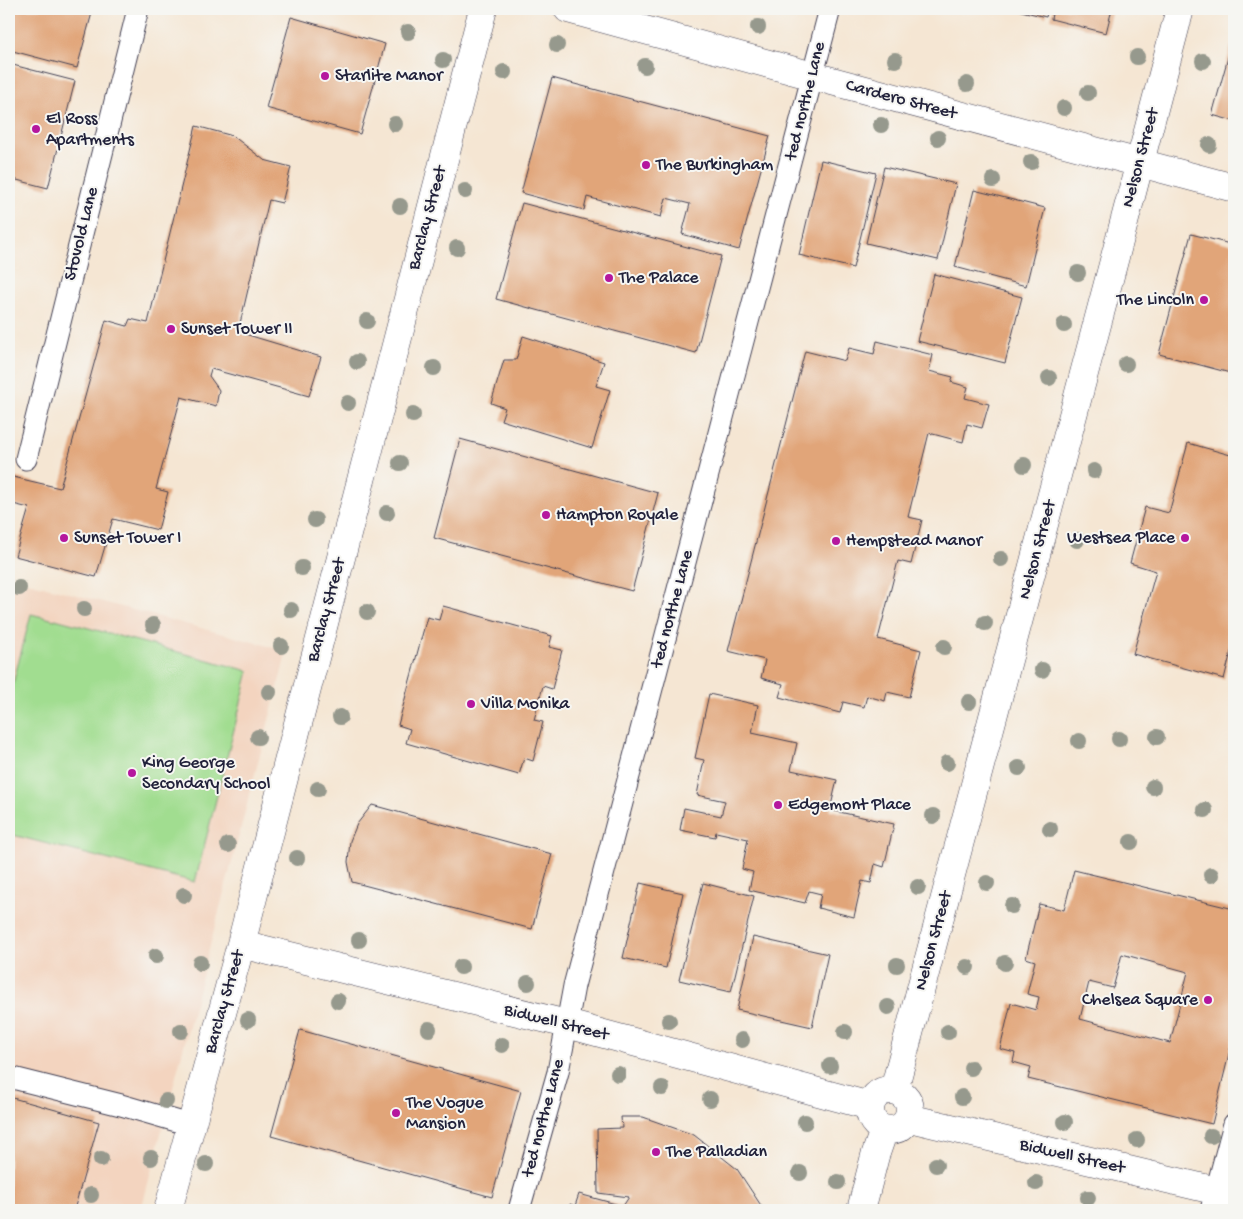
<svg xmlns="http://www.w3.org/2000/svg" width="1243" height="1219" font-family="'Gochi Hand',sans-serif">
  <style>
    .built { fill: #f3d4bf }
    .green { fill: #a1dd90; stroke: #628066 }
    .building { fill: #e1a579; fill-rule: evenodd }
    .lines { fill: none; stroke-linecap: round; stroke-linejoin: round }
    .lane-casing { stroke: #423f52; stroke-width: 23 }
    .street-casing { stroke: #423f52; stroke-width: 29 }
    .secondary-casing { stroke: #423f52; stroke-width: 29 }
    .lane { stroke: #fff; stroke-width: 21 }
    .street { stroke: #fff; stroke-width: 28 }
    .secondary { stroke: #fff; stroke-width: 28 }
    .tree { fill: #96998d }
    .poi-dot { fill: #b5179e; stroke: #f6f6f2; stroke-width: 2 }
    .labels { text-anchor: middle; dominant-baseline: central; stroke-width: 4; stroke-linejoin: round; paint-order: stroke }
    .poi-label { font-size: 18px; fill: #22223b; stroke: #f6f6f2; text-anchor: start }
    .street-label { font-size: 18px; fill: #22223b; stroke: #f6f6f2 }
  </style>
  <rect width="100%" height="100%" fill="#f6f6f2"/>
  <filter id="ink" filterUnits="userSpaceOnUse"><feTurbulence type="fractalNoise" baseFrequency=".02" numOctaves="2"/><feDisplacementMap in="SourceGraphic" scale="10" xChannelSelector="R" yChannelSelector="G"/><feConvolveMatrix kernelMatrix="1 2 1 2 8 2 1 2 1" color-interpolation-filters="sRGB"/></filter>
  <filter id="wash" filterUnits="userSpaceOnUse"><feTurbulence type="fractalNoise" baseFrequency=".0096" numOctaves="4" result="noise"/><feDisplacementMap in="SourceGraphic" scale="20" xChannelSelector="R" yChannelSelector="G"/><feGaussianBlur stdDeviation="1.12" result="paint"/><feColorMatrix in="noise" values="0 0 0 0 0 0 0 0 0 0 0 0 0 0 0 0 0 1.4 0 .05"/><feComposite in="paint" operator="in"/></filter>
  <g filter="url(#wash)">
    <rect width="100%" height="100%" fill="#f5e6d3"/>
    <path class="built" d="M9,577L287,651L141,1210H9Z"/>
    <path class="green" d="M31,614L55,620V619L249,671L195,882L9,834V699Z"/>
    <g id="blocks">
      <path class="building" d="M9,9H93L77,68L9,50Z
        M1013,9H1048L1046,17Z
        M1053,9H1112L1106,33L1051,19Z
        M291,17L385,44L360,134L266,108Z
        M1234,36V121L1212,115Z
        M9,64L75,81L48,188L9,178Z
        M552,78L770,136L739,250L682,234L690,204L666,198L661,217L587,197L584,210L521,193Z
        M196,126L233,136L264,160L291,167L282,203L269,200L238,332L321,357L309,396L211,369L209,376L219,390L216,406L181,397L156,489L168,492L158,530L113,519L96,577L15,556L29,508L9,503V476L60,488L106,320L127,326L130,319L148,323Z
        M821,160L876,173L853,268L799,255Z
        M884,167L956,184L938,260L866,243Z
        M974,190L1045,208L1026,286L955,267Z
        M522,203L721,256L696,353L496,299Z
        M1191,234L1234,245V374L1159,354Z
        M934,274L1022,297L1005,363L917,341Z
        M523,336L604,362L596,386L610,390L592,448L501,420L505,408L491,403L504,360H516Z
        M877,341L933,355L929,371L953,377L951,382L968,387L965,398L989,404L982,428L967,424L963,442L929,433L908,517L922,520L911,564L898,561L878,639L921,650L909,697L887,692L885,701L867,696L864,707L843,702L840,713L779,697L783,684L761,678L765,660L728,651L805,351L845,361L849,348L874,354Z
        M460,439L658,493L632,591L434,538Z
        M1188,443L1234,456V640L1224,679L1133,654L1156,571L1130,563L1145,507L1169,513Z
        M443,606L552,636L549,647L562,650L552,689L543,686L534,720L543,722L533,761L524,758L519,775L406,743L410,729L398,725L427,617L439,620Z
        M709,694L758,705L752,733L797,743L791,770L837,780L830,810L894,824L884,867L875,864L871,883L862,881L854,917L818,908L821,894L809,891L805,903L749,890L753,872L742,869L748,839L716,832L715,837L680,830L684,808L721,816L725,801L697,795L704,760L695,758Z
        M372,805L552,854L532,929L352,882L348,862L350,841L357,824Z
        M1074,870L1234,909V1033L1212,1124L1028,1079L1031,1067L1013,1062L1015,1053L1000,1049L1011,1003L1036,1010L1039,997L1027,994L1035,961L1026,958L1039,904L1064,910ZM1122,954L1188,972L1170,1043L1080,1019L1089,982L1113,988Z
        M640,883L683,893L666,968L623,958Z
        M703,883L754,896L731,992L679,980Z
        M753,937L828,954L812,1027L737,1010Z
        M300,1030L521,1091L492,1197L271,1136Z
        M9,1097L99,1122L74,1210H9Z
        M621,1117H643L694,1135L737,1169L764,1210H568L570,1204L575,1206L579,1194L623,1206L629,1197L598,1193L597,1129L622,1128Z"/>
    </g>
  </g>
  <g filter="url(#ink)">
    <use href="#blocks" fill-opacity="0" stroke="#423f52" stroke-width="1"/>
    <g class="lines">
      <defs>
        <path id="lane" d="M26,459L138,9
          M9,1077L121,1105L190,1125
          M519,1210L558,1072L574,986L830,9
          M1211,1210L1234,1124"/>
        <path id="street" d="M568,9L813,76L1234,188
          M241,944L567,1024L870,1106
          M909,1118L1234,1195
          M168,1210L241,944L483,9"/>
        <path id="secondary" d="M870 1110a20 20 0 1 1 40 0a20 20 0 1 1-40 0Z
          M894,1090L1129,204L1180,9
          M861,1210L875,1156L884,1130"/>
      </defs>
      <use href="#lane" class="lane-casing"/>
      <use href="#street" class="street-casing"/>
      <use href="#secondary" class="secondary-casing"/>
      <use href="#lane" class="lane"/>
      <use href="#street" class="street"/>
      <use href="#secondary" class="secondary"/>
    </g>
    <g class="tree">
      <circle cx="758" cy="27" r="8"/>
      <circle cx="408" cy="32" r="8"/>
      <circle cx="557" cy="45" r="8"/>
      <circle cx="1137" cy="57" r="8"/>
      <circle cx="443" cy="60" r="8"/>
      <circle cx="895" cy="60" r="8"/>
      <circle cx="1203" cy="61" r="8"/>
      <circle cx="645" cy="66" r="8"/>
      <circle cx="504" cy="72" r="8"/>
      <circle cx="967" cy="84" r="8"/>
      <circle cx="1088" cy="93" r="8"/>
      <circle cx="1064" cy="108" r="8"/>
      <circle cx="395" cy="124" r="8"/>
      <circle cx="881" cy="125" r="8"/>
      <circle cx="938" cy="138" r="8"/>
      <circle cx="1209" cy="145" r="8"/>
      <circle cx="1031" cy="162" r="8"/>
      <circle cx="993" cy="180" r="8"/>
      <circle cx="465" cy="191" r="8"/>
      <circle cx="400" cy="206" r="8"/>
      <circle cx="457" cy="248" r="8"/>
      <circle cx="1078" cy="273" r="8"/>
      <circle cx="367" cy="321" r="8"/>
      <circle cx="1064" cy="325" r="8"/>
      <circle cx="357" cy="362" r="8"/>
      <circle cx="1126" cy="364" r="8"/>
      <circle cx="434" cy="368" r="8"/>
      <circle cx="1049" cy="378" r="8"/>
      <circle cx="348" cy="403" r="8"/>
      <circle cx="413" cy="415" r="8"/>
      <circle cx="400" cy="463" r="8"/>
      <circle cx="1024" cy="465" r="8"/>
      <circle cx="1094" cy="471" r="8"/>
      <circle cx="387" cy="513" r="8"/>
      <circle cx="315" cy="520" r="8"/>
      <circle cx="1077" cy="540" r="8"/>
      <circle cx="1001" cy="559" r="8"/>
      <circle cx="302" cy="568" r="8"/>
      <circle cx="19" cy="588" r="8"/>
      <circle cx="84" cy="609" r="8"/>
      <circle cx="291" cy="610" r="8"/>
      <circle cx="367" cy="612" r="8"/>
      <circle cx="985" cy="623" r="8"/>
      <circle cx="153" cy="625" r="8"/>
      <circle cx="281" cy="646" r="8"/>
      <circle cx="944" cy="647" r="8"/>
      <circle cx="1042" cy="670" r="8"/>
      <circle cx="269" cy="692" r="8"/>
      <circle cx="969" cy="702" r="8"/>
      <circle cx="340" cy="717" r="8"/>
      <circle cx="258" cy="737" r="8"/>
      <circle cx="1157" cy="737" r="8"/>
      <circle cx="1119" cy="739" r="8"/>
      <circle cx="1079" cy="741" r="8"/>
      <circle cx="947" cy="763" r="8"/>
      <circle cx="1019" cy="768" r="8"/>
      <circle cx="1153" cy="787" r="8"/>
      <circle cx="318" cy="789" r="8"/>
      <circle cx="1205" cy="810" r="8"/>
      <circle cx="933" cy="816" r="8"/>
      <circle cx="1050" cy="829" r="8"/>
      <circle cx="1131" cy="842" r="8"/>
      <circle cx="228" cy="845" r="8"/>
      <circle cx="297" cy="858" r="8"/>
      <circle cx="1211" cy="875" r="8"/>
      <circle cx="987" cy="883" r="8"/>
      <circle cx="918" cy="887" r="8"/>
      <circle cx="184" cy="895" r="8"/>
      <circle cx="1012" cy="906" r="8"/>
      <circle cx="359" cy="940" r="8"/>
      <circle cx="156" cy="956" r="8"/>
      <circle cx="200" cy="963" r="8"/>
      <circle cx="1005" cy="963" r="8"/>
      <circle cx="897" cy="965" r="8"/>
      <circle cx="461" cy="967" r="8"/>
      <circle cx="967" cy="967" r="8"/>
      <circle cx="528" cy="983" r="8"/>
      <circle cx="338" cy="1001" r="8"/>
      <circle cx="888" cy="1007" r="8"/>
      <circle cx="248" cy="1020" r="8"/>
      <circle cx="669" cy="1021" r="8"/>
      <circle cx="429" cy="1029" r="8"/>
      <circle cx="181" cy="1031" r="8"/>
      <circle cx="845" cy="1032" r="8"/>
      <circle cx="948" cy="1032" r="8"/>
      <circle cx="742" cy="1040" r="8"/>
      <circle cx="502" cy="1045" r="8"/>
      <circle cx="830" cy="1066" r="8"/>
      <circle cx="971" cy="1068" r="8"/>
      <circle cx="618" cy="1074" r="8"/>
      <circle cx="662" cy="1088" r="8"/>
      <circle cx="962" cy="1097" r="8"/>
      <circle cx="710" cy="1099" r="8"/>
      <circle cx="166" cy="1101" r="8"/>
      <circle cx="805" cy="1122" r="8"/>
      <circle cx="1065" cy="1122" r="8"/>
      <circle cx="1211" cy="1136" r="8"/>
      <circle cx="1137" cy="1140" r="8"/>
      <circle cx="151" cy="1158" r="8"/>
      <circle cx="101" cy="1159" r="8"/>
      <circle cx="206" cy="1164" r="8"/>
      <circle cx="936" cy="1165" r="8"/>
      <circle cx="800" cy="1173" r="8"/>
      <circle cx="838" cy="1182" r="8"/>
      <circle cx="1036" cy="1183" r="8"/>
      <circle cx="91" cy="1195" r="8"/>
      <circle cx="1088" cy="1198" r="8"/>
    </g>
  </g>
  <g class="poi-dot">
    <circle cx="325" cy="76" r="5"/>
    <circle cx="36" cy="129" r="5"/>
    <circle cx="646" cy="165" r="5"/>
    <circle cx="609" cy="278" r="5"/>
    <circle cx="1204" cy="300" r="5"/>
    <circle cx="171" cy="329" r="5"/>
    <circle cx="546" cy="515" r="5"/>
    <circle cx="64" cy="538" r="5"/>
    <circle cx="1185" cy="538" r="5"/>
    <circle cx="836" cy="541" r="5"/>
    <circle cx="471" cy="704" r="5"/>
    <circle cx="132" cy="773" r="5"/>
    <circle cx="778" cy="805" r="5"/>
    <circle cx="1208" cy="1000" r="5"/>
    <circle cx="396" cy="1113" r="5"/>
    <circle cx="656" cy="1152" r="5"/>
  </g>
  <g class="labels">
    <g class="poi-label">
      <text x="335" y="76">Starlite Manor</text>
      <text x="46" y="119">El Ross<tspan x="46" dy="21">Apartments</tspan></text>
      <text x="656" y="165">The Burkingham</text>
      <text x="619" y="278">The Palace</text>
      <text x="1194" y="300" text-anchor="end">The Lincoln</text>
      <text x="181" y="329">Sunset Tower II</text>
      <text x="556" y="515">Hampton Royale</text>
      <text x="74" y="538">Sunset Tower I</text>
      <text x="1175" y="538" text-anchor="end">Westsea Place</text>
      <text x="846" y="541">Hempstead Manor</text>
      <text x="481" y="704">Villa Monika</text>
      <text x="142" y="763">King George<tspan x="142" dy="21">Secondary School</tspan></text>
      <text x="788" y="805">Edgemont Place</text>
      <text x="1198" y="1000" text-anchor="end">Chelsea Square</text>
      <text x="406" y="1103">The Vogue<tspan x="406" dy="21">Mansion</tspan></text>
      <text x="666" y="1152">The Palladian</text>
    </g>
    <g class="street-label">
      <text transform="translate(901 100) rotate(15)">Cardero Street</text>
      <text transform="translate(806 101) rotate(-76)">ted northe Lane</text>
      <text transform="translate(1141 158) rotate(-75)">Nelson Street</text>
      <text transform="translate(428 218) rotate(-75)">Barclay Street</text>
      <text transform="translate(82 234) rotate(-76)">Stovold Lane</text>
      <text transform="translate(1038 550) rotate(-75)">Nelson Street</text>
      <text transform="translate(673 609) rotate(-75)">ted northe Lane</text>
      <text transform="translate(327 610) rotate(-75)">Barclay Street</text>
      <text transform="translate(934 941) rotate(-75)">Nelson Street</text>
      <text transform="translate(225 1002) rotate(-74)">Barclay Street</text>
      <text transform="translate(556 1023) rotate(14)">Bidwell Street</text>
      <text transform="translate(544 1118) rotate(-75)">ted northe Lane</text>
      <text transform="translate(1072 1157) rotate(13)">Bidwell Street</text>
    </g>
  </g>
  <rect width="1243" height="1219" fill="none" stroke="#f6f6f2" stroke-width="30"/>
</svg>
